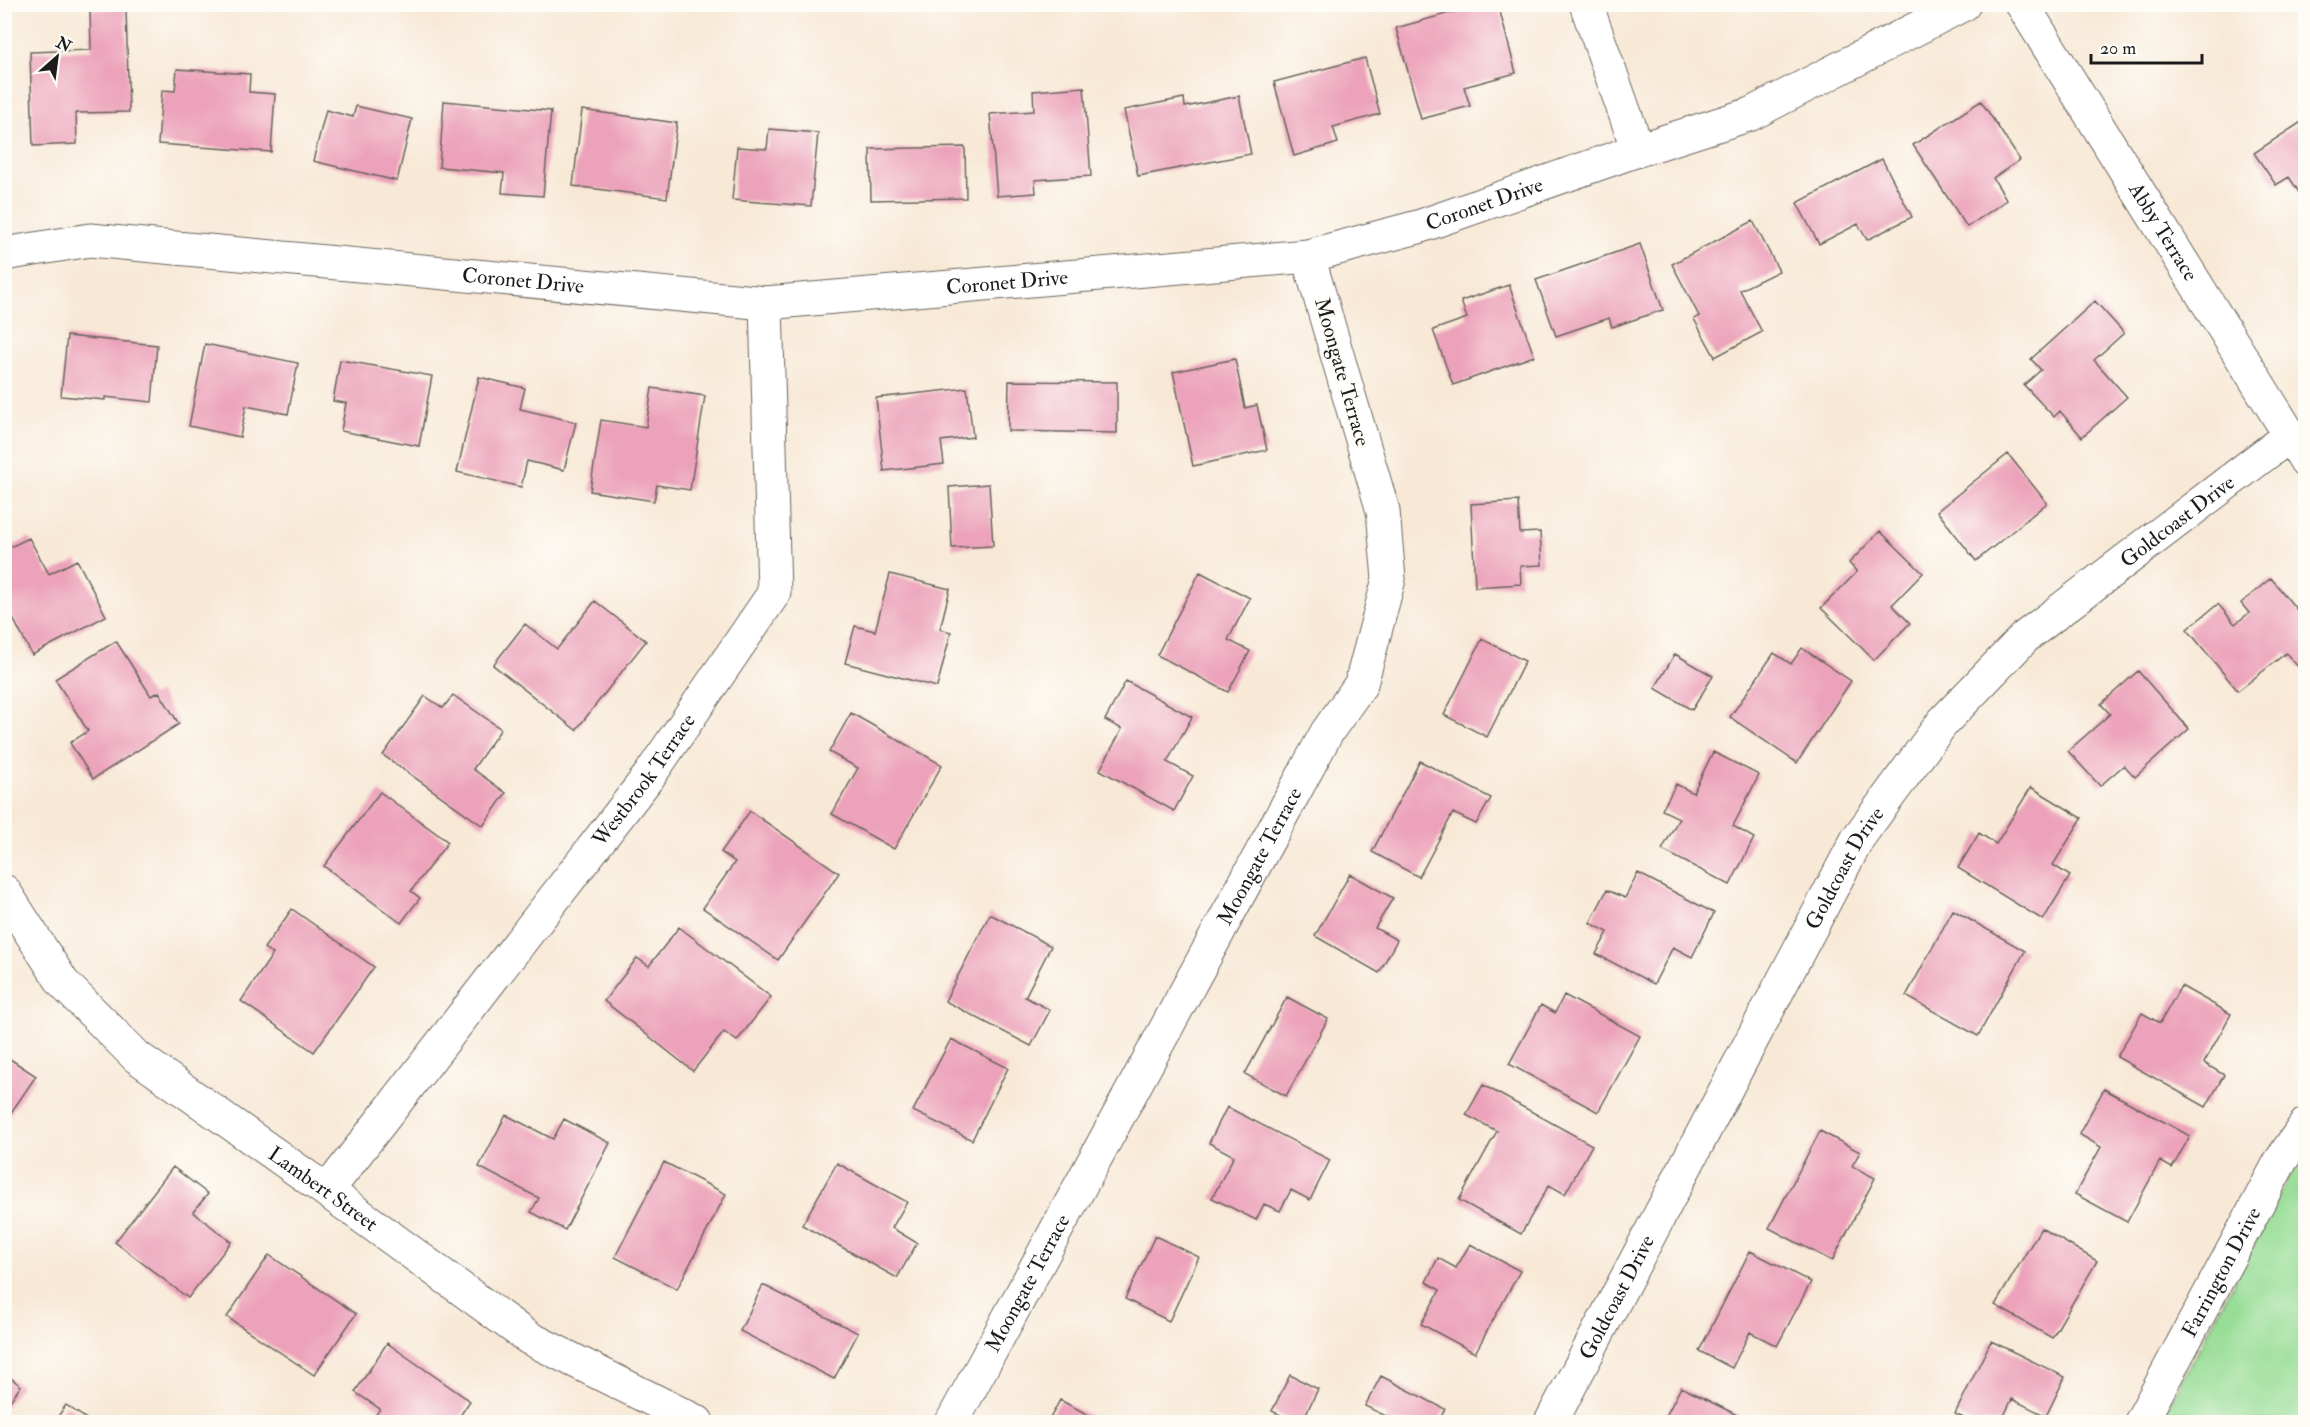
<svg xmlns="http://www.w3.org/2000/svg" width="2310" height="1427" font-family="'IM FELL Double Pica',serif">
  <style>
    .green { fill: #98dd96; stroke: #5a7c59; stroke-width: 1.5 }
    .building { fill: #eca2ba }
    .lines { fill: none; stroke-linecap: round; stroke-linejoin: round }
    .minor-casing { stroke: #69645d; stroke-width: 35 }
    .minor { stroke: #fff; stroke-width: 33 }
    .labels { text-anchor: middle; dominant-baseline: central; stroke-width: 4.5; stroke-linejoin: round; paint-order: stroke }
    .street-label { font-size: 21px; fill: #1c1c1c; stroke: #fdfcf7 }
  </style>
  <rect width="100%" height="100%" fill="#fdfcf7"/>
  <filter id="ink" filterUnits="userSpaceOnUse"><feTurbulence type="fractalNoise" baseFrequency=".0167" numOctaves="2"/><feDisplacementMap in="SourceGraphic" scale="12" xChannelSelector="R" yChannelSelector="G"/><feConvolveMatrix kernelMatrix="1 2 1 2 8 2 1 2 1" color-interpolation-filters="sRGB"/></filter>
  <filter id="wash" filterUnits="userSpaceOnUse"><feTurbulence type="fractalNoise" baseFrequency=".008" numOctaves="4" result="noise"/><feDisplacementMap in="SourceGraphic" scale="24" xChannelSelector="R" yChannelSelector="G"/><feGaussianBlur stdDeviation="1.35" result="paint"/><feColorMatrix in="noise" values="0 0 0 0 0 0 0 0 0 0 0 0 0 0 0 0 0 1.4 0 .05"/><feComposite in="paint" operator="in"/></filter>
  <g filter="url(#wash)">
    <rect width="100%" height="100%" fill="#f8e9d7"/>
    <path class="green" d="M2305,1153V1422H2160L2292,1172Z"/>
    <g id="blocks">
      <path class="building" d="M1481,4H1498L1516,73L1464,87L1470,106L1421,119L1396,28Z
        M90,9H126L129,112L76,113L77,144L33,146L30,52L91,50Z
        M1365,58L1380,114L1333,127L1338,143L1294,156L1274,82Z
        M177,69L250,74L249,92L275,94L271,152L158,144L162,90L175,91Z
        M1084,87L1091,176L1035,180L1036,193L997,196L990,114L1034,111L1033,91Z
        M1239,96L1251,154L1138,176L1124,110L1184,98L1185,107Z
        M444,101L551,111L543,196L502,193L504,173L439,167Z
        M1981,101L2020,160L1993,178L2007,200L1967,227L1913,145Z
        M356,106L412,119L397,181L313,161L326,110L353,117Z
        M582,110L677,123L667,198L573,186Z
        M2306,119V203L2289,177L2276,185L2254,153Z
        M769,129L818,133L811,206L732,200L737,147L767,149Z
        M965,147L966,198L871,200L870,149Z
        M1882,159L1912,217L1867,240L1858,224L1819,244L1797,203Z
        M1753,221L1779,271L1740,290L1762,332L1715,357L1694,319L1699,316L1672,264Z
        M1640,244L1663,310L1612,327L1609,318L1556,336L1536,280Z
        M1509,285L1534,356L1453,385L1433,330L1467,318L1461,301Z
        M2095,301L2124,333L2094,360L2127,397L2082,437L2060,411L2054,417L2024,385L2041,370L2031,359Z
        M67,336L157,345L152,402L105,397V400L61,396Z
        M205,344L298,363L288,414L246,406L240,437L189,426Z
        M1235,359L1245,408L1257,405L1267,450L1193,466L1173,372Z
        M340,360L432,376L419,446L341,431L346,403L333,401Z
        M479,377L525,388L520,409L576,422L564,470L527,461L521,487L457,472Z
        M1009,381L1117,382V433L1008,431Z
        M652,388L705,396L690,490L657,485L654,501L590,491L601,420L646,427Z
        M967,388L973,437L941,441L944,464L884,471L876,398Z
        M2008,454L2047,503L1976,561L1937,511Z
        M989,484L993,546L952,548L949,487Z
        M1518,501L1520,533L1540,532L1542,565L1520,566L1521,584L1475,587L1471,504Z
        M1880,531L1923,573L1892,605L1910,623L1874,660L1821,608L1857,572L1849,563Z
        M29,538L49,574L77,560L106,616L32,655L4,601V550Z
        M1200,572L1250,598L1228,640L1250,651L1228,692L1157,655Z
        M890,574L950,589L940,629L951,632L937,687L845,663L855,626L875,631Z
        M2271,578L2306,621V664L2300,669L2286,653L2238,691L2187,629L2218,604L2235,624L2249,613L2241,603Z
        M595,601L646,641L576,730L493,665L525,624L557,649Z
        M1482,639L1525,661L1487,737L1444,715Z
        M116,641L151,696L159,692L179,724L93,779L70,743L88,731L55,679Z
        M1802,648L1851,681L1797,763L1730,717L1774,653L1791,664Z
        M1675,654L1713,676L1692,710L1655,688Z
        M2138,671L2189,729L2135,777L2124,765L2100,786L2068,751L2110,714L2101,704Z
        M1126,681L1192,717L1167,762L1193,776L1174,811L1100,770L1122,729L1105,720Z
        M453,695L501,729L473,769L506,793L483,826L383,755L425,696L443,708Z
        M851,713L942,765L894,849L832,814L858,768L829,752Z
        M1713,752L1759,775L1733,826L1754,838L1730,885L1662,850L1679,818L1662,810L1676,784L1693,793Z
        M1420,761L1491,798L1476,824L1453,813L1419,877L1372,852Z
        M2031,787L2082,818L2053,865L2070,876L2043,920L1958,868L1979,833L1996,844Z
        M380,792L448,842L411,891L420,898L401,923L324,866Z
        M750,811L839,873L778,960L703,908L735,862L721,852Z
        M1638,873L1714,913L1692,957L1673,947L1654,984L1596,954L1608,932L1590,923L1607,890L1625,898Z
        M1350,874L1393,898L1375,928L1397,940L1379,973L1315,936Z
        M292,909L374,967L314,1052L241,1001L273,954L264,948Z
        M1953,910L2025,951L1978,1036L1906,996Z
        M990,914L1051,946L1025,997L1050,1010L1031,1046L945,1001Z
        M679,927L771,997L737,1041L724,1032L693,1071L604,1001L637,958L649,966Z
        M2181,986L2231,1014L2204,1063L2224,1075L2206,1107L2117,1057L2142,1013L2160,1023Z
        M1564,995L1640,1036L1598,1112L1509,1064L1541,1005L1555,1013Z
        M1287,997L1328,1019L1286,1096L1245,1074Z
        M951,1039L1008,1068L972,1140L913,1111Z
        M4,1055L36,1076L4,1123Z
        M1483,1085L1592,1145L1565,1194L1549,1185L1521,1234L1459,1200L1497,1131L1466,1115Z
        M2104,1089L2190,1136L2172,1168L2160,1161L2127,1222L2075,1194L2101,1147L2079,1134Z
        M1227,1107L1330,1160L1310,1200L1291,1190L1280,1211L1264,1204L1256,1220L1212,1198L1234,1156L1209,1143Z
        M506,1115L553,1139L564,1119L610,1143L565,1230L531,1212L539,1198L479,1167Z
        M1820,1131L1860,1152L1852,1166L1875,1178L1832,1261L1769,1228Z
        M664,1162L726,1194L677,1289L615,1257Z
        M837,1163L907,1202L892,1228L917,1243L897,1278L802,1225Z
        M173,1167L208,1194L193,1212L231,1242L188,1298L115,1242Z
        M2041,1228L2097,1261L2052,1338L1995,1305Z
        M1155,1236L1199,1257L1169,1321L1125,1299Z
        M1470,1244L1520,1271L1475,1353L1421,1324L1440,1290L1426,1282L1438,1258L1456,1268Z
        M1750,1251L1811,1282L1777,1346L1750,1332L1732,1368L1699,1351Z
        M269,1255L356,1314L314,1375L227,1317Z
        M763,1285L858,1333L834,1379L740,1331Z
        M1991,1341L2065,1377L2046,1416L2012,1399L2001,1422H1972L1955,1414Z
        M387,1343L470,1401L456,1422H374L371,1421L380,1409L355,1392Z
        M4,1373L21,1386L4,1409Z
        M1290,1375L1318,1389L1302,1422H1295L1272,1411Z
        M1381,1376L1445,1409L1438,1422H1385L1388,1417L1365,1406Z
        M1681,1387L1751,1422H1663Z
        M1060,1400L1102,1422H1048Z
        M66,1405L91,1422H54Z"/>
    </g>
  </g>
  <g filter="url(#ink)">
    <use href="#blocks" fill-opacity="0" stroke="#69645d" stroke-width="1.5"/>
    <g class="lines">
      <defs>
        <g id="minor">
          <path d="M1586,4L1638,150"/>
          <path id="s1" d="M2022,4L2306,461"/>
          <path id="s2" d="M4,254L90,240L766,303L1308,256L1418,227L1638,150L1751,114L1964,4"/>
          <path id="s3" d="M4,891L63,983L137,1057L327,1191L529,1338L697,1422"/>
          <path id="s4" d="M327,1191L649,776L774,593L766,303"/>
          <path id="s5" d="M952,1422L1327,732L1361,684L1389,579L1383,511L1308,256"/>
          <path id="s6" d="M1551,1422L1858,838L1943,722L2025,637L2290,435"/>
          <path id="s7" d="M2141,1422L2280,1162L2306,1124"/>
        </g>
      </defs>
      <use href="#minor" class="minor-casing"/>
      <use href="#minor" class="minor"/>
    </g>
  </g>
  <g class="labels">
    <g class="street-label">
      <text stroke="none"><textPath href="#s2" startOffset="1494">Coronet Drive</textPath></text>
      <text stroke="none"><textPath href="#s1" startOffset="268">Abby Terrace</textPath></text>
      <text stroke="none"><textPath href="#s2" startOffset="522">Coronet Drive</textPath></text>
      <text stroke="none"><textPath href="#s2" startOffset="1008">Coronet Drive</textPath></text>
      <text transform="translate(1342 372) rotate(74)">Moongate Terrace</text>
      <text stroke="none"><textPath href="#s6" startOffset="1113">Goldcoast Drive</textPath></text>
      <text stroke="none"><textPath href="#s4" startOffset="519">Westbrook Terrace</textPath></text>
      <text stroke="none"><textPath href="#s5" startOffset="644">Moongate Terrace</textPath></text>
      <text stroke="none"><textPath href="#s6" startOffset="627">Goldcoast Drive</textPath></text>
      <text stroke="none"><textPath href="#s3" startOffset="442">Lambert Street</textPath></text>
      <text stroke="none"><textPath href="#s7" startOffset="170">Farrington Drive</textPath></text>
      <text stroke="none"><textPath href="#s5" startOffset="158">Moongate Terrace</textPath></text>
      <text stroke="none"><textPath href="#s6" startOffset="141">Goldcoast Drive</textPath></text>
    </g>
  </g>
  <rect width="2310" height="1427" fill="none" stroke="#fdfcf7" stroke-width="24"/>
  <g transform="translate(57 57) rotate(28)" stroke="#fdfcf7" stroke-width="4.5" paint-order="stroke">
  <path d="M0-4.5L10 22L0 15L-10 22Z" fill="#1c1c1c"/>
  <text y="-9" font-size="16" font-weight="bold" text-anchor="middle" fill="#1c1c1c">N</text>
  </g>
  <path d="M2091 54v9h111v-9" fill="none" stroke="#1c1c1c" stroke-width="3"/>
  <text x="2100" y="54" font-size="18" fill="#1c1c1c" stroke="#fdfcf7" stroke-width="4.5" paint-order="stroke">20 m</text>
</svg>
